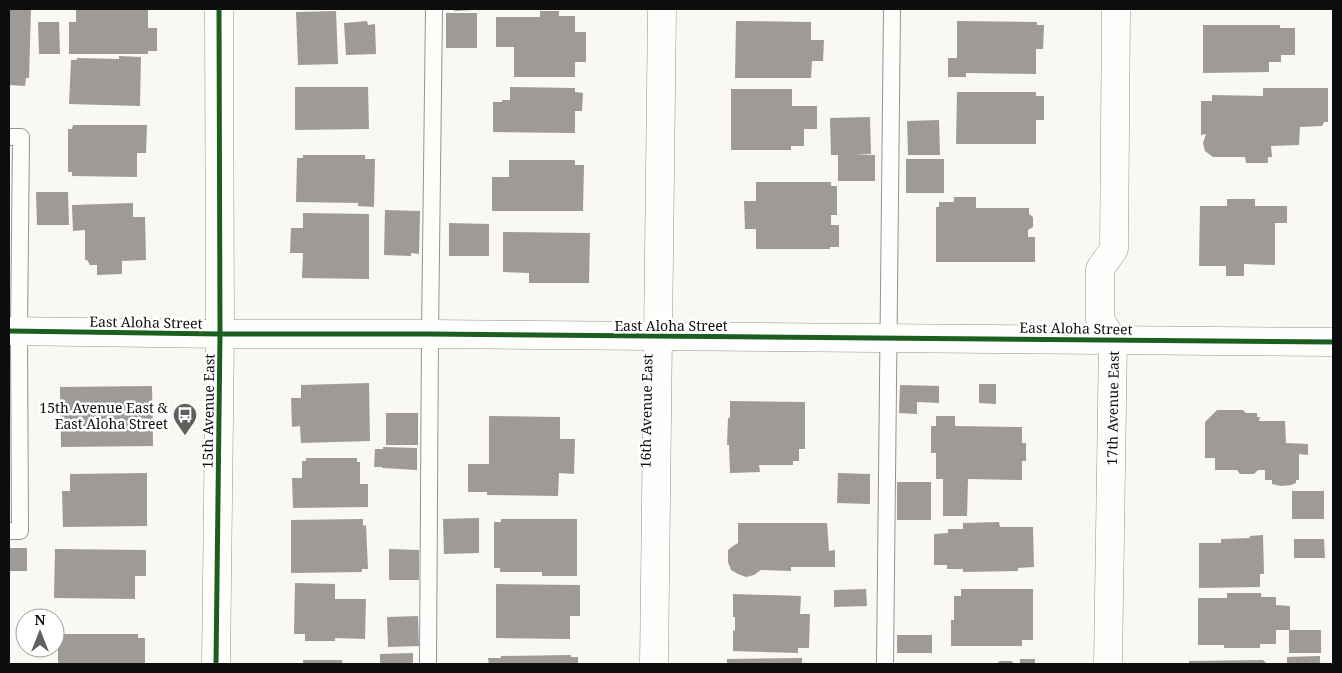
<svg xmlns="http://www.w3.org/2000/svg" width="1342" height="673" font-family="'Noto Serif',serif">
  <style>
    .building { fill: #9d9a97 }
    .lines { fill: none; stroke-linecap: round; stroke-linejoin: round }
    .service-casing { stroke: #949390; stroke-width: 18 }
    .minor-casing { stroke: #949390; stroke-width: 29 }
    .tertiary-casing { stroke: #949390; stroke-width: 29 }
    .service { stroke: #fefefd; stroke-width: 16 }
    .minor { stroke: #fefefd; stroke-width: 28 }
    .tertiary { stroke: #fefefd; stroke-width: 28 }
    .cycleway-casing { stroke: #fff; stroke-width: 8 }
    .cycleway { stroke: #1b5e20; stroke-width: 5 }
    .labels { text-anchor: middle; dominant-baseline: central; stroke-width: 5; stroke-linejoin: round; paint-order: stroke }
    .street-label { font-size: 14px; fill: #0d0d0d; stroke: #fff }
    .poi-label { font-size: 14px; fill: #0d0d0d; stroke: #fff; text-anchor: end }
  </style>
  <rect width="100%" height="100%" fill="#faf8f2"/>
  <path class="building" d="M9,9H31L29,78H26L25,86L9,85Z
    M76,9H148V28H157V51H148V54H69V22H76Z
    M454,9H473V10L454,11Z
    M336,11L338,64L298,65L296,12Z
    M540,11H559V16H575V32H586V62H575V77H514V47H496V17H540Z
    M446,13H477V48H446Z
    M367,21L368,25L375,24L376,54L346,55L344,23Z
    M736,21L811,22V40H824L823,61H812L811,78H735Z
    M957,21L1037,22V25H1044L1043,49H1036V74L966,73V77H948V58H957Z
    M38,22H59L60,54H39Z
    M1203,25H1280V28H1295V55H1281V62H1269V72L1203,73Z
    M119,56L141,57L140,106L69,104L71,60H77V58L119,59Z
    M295,87H368L369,129L295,130Z
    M510,87L575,88V92L583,93L582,111H575V133L493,132V102H502V100H510Z
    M1263,88H1328V122H1324L1322,126L1300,127L1299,145L1271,146L1272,157H1268V163H1246L1245,157H1213L1205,151L1203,143L1206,134L1201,135V101H1212V95L1263,96Z
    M731,89H792V106H817V129H804V146H791V150H731Z
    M957,92H1036V96H1044V120H1036V144H956Z
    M870,117L871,154L855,155H875V181H838V155H831L830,118Z
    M939,120L940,155H908L907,121Z
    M73,125H147L146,153H137V177L72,176V172H68V129H72Z
    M303,155H365V159H375L374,207L358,206V203L296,202L297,158H303Z
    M906,159H944V193H906Z
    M509,160H575V165H584L583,211H492V177H509Z
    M756,182H831V186H837V215H831V225H839V247H830V249H756V229H745L744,201H756Z
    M36,192H68L69,225H37Z
    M954,197H976V208H1029V214L1033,217V227L1028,230V237H1035V262H936V207H939V202H954Z
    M1227,199H1255V206H1287V223H1275V265L1244,264V276H1226V266H1199L1200,206H1227Z
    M133,203V217H145L146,260L122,261V274L97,275V265H90L87,260H85V230L73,231L72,205Z
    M385,210L420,211L419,254L411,253V256L384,255Z
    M303,213L369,214V279L302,278L303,253H290L291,228H303Z
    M449,223L489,224V256H449Z
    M503,232L590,233L589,283H529V273L503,272Z
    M369,383L370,441L301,443L300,426L292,427L291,398H301V385Z
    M979,384H996V404L979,403Z
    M900,385L939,386V403L917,402V414L899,413Z
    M152,386L153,446L61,447L60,387Z
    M730,401L805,402V449H799V461H793V465H759L760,472L730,473L729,445H727L728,418H730Z
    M1217,410H1243L1246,413H1257V417H1260L1259,421H1285L1286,443L1308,444V455L1299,454V480H1296V483L1291,485L1281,486L1272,484V480H1265V470H1258L1254,474H1240L1237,470H1215V458H1205V422Z
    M386,413H418V445H386Z
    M489,416L560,417V439H575L574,474L559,473L558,496L487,495V492H468V464H489Z
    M936,416H955V426L1022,427V443H1026V461H1022V480L968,479L967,516H943V479H936V453H931V426H936Z
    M383,447L417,448V470L382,468V467H374L375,449H383Z
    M306,458H357V462H360V484H368V507L293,508L292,478H302V461H306Z
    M147,473V526L63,527L62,491H70V474Z
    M838,473L870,474V504L837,503Z
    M897,482H931V520H897Z
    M1292,491H1324V519H1292Z
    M479,518V553L444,554L443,519Z
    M363,519V526L366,525L368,569H362V572L291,573V520Z
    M501,519H577V576H542V572H500V568H494V522H501Z
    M999,522L1000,527H1033L1034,567L1018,568V571L963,572V569H947V565H934V534L948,533V529H963V523Z
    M738,523H827L829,551L835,550V567H791V571L761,570L754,575L746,577L738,574L731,570L728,562V550L733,546L738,543Z
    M1263,535L1264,574H1260V587L1199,588V543H1221V539L1250,538V536Z
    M1294,539H1324L1325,558H1294Z
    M9,548H27V571H9Z
    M55,549L146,550V576H135V599L54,598Z
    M389,549L419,550V580H389Z
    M295,583L335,584V599H366L365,639L335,638V641H305V634H294Z
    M496,584L580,585V616H570V639L496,638Z
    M866,589L867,606L834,607V590Z
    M961,589H1033V640H1022V646H951V620H954V596H961Z
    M1227,593H1261V597H1276V605L1290,606V630H1276V644H1260V648H1224V645H1198V598H1227Z
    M733,594L801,596L800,614H810L809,648H798V653L733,651V630L735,631V617H733Z
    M418,616L419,646L388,647L387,617Z
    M1289,630H1321V653H1289Z
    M58,634H138V638H145V664H58Z
    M897,635H932V653H897Z
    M413,653V664H380V654Z
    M571,655V657H578V664H489L488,658H501V656Z
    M1320,656V664H1287V657Z
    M802,658V664H727V659Z
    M1020,659H1035V664H1020Z
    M303,660H342V664H303Z
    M1263,660L1267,664H1189V661Z
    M1000,661H1011L1015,664H996Z"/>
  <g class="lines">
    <defs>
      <path id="service" d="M9,137H21L19,331L20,531H9
        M428,664L430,334L434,9
        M885,664L892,9"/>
      <g id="minor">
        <path d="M654,664L662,9"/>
        <path id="s1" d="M1108,664L1113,340L1100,320V269L1114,249L1116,9"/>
      </g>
      <path id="tertiary" d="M9,331L220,334H430L1333,342
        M216,664L220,334L219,9"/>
    </defs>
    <use href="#service" class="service-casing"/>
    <use href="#minor" class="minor-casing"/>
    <use href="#tertiary" class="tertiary-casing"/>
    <use href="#service" class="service"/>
    <use href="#minor" class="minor"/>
    <use href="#tertiary" class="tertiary"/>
    <defs>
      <path id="cycleway" d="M9,331L220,334H430L1333,342
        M216,664L220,334L219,9"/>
    </defs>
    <use href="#cycleway" class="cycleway-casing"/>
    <use href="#cycleway" class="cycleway"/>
  </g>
  <defs>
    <symbol id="bus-pin" viewBox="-11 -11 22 30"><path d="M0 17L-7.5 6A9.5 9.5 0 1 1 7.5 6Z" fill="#605f5d" stroke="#fff"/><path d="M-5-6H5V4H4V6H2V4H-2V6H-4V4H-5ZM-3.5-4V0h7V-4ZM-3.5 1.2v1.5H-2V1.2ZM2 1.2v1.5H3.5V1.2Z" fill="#fff"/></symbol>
  </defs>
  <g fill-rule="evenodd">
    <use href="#bus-pin" x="171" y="401" width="28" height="38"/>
  </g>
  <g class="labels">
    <g class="street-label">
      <text transform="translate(146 322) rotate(1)">East Aloha Street</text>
      <text x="671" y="325">East Aloha Street</text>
      <text transform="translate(1076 328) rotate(1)">East Aloha Street</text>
      <text stroke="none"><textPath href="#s1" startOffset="256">17th Avenue East</textPath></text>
      <text transform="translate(208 411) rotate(-89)">15th Avenue East</text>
      <text transform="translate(646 411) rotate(-89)">16th Avenue East</text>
    </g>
    <g class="poi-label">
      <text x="168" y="407">15th Avenue East &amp;<tspan x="168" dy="16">East Aloha Street</tspan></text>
    </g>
  </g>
  <rect width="1342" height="673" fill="none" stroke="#0d0d0d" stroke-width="20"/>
  <g transform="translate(40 633)"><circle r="24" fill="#ffffff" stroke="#9e9e9e"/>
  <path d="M0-4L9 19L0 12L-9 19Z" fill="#605f5d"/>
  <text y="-8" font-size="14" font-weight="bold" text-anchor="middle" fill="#0d0d0d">N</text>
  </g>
</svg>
